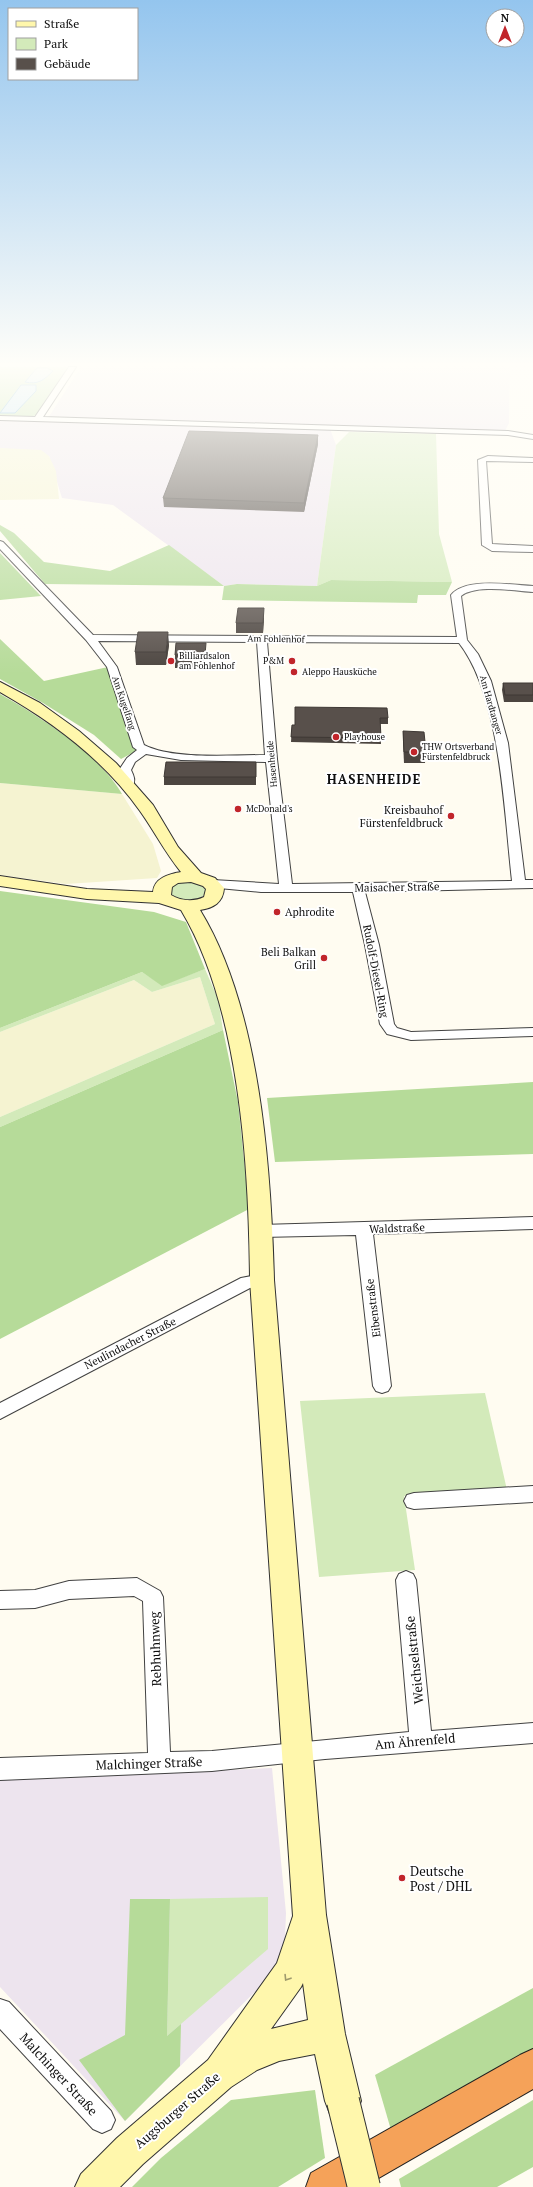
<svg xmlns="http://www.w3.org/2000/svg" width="533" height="2187" font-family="'PT Serif',serif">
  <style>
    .industrial { fill: #ede4ee }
    .farmland { fill: #f5f3d1 }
    .green { fill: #d3eaba }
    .forest { fill: #b6db99 }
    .water { fill: #b6def7; stroke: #3c93ce }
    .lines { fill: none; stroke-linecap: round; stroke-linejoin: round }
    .street-casing { stroke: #424242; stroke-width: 2 }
    .secondary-casing { stroke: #313131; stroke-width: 2 }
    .highway-casing { stroke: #202020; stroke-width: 2 }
    .street { fill: #fff; fill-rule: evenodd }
    .secondary { fill: #fff7ac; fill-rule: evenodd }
    .highway { fill: #f5a259; fill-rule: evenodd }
    .secondary-bridge-casing { stroke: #313131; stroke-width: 34; stroke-linecap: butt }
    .secondary-bridge { stroke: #fff7ac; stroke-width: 32 }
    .wall { fill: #4c4540 }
    .shaded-wall { fill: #3e3834 }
    .building { fill: #58504b; stroke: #3e3834 }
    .oneway { stroke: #9f9a6d }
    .poi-dot { fill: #c1252b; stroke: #fff; stroke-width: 1.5 }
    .labels { text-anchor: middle; stroke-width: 4; stroke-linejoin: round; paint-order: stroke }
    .far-street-label { font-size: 9px; fill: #0f0f0f; stroke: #fff }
    .far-poi-label { font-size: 9px; fill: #0f0f0f; stroke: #fff; text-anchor: start }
    .poi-label { font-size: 11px; fill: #0f0f0f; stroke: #fff; text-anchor: end }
    .street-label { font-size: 11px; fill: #0f0f0f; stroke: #fff }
    .far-district-label { font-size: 13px; font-weight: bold; letter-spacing: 1px; fill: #0f0f0f; stroke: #fff }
    .near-street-label { font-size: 13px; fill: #0f0f0f; stroke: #fff }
    .near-poi-label { font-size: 13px; fill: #0f0f0f; stroke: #fff; text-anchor: start }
  </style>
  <rect width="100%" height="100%" fill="#fffcf1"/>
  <g class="industrial">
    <path d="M81 367H510L509 423 505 431 329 426 336 445 317 586 237 584 224 586 113 505 62 498 49 456 0 448V416L48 418Z"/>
    <path d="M272 1768 286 1913 284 1963 125 2121 0 1987V1780Z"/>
  </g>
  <g class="farmland">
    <path d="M0 448 41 450 49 456 56 471 59 499 0 500Z"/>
    <path d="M0 783 122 794 153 844 161 871 157 878 66 884 0 875Z"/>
    <path d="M200 977 215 1024 0 1117V1032L134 980 152 992Z"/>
  </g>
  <g class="green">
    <path d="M349 432 436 434 439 534 452 582 331 580 317 586 336 445Z"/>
    <path d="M182 879 205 884 207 894 191 902 172 898 168 887Z"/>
    <path d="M205 969 218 999 223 1030 0 1127V1117L215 1024 200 977 152 992 134 980 0 1032V1028L142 972 162 985Z"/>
    <path d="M485 1393 507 1490 404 1496 415 1570 319 1577 300 1401Z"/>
    <path d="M268 1897V1949L167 2036 170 1899Z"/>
  </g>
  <g class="forest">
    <path d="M0 367H68L36 415 30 417 0 416Z"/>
    <path d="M0 525 14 533 44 562 110 571 169 545 224 586 237 584 317 586 331 580 452 582 446 595H418L417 603 222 600 224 586 45 584 0 531Z"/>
    <path d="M0 553 41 596 0 600Z"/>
    <path d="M0 639 44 681 108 667 138 750 121 759 94 735 43 703 0 679Z"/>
    <path d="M0 694C39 716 100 755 122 794L0 783Z"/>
    <path d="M0 891 154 912 186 922 205 969 162 986 142 972 0 1028Z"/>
    <path d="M223 1030 238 1102 249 1209 0 1339V1127Z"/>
    <path d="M533 1082V1154L275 1162 267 1098Z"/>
    <path d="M130 1899H170L167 2036 181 2024 180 2066 125 2121 79 2060 125 2035Z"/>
    <path d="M533 1988V2050L391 2130 375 2075Z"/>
    <path d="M315 2090 325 2158 278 2187H132L161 2158 231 2100Z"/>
    <path d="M533 2100V2167L497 2187H401L399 2179Z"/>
  </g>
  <g class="water">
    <path d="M37 368H47L53 371C44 380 38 385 25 382Z"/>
    <path d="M21 385H36V391L15 413H0Z"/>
  </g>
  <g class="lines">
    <g class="street-casing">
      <g id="street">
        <path d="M69 367H76L43 417 508 431 533 435V439L508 435 0 420V416L35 417Z"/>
        <path d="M488 456 533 458V462L486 461 492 544 533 546V552L492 551 482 545 478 460Z"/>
        <path d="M0 541 3 542 93 635 457 637 451 595C465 577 513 585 533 586V592C515 591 476 584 461 596L467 640 478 654 491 681 508 743 525 880H533V888L365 892 379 945 394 1024 397 1028 411 1032 533 1028V1036L411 1040 387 1034 380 1024 365 945 353 892H261L208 887 207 884 208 881 213 880 279 884 266 762 181 760 146 754 135 762 131 770C134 776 136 781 132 787H124L119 770 127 758 137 750 133 747 107 667 86 640 0 549ZM98 641 257 642 265 755C232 755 173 760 144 745L117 667ZM267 642 459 643C501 697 504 812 512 881L292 884 277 759Z"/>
        <path d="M533 1217V1229L373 1234 391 1386 388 1391 382 1393 376 1391 373 1386 356 1235 261 1237 255 1235 253 1231 255 1227 261 1225Z"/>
        <path d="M262 1274 268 1276 270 1280 268 1284 250 1288 0 1419V1403L241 1278Z"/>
        <path d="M533 1486V1502L414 1509 407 1507 404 1501 407 1495 414 1493Z"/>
        <path d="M406 1571 413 1574 416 1580 431 1731 533 1723V1743L325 1759 212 1771 0 1780V1758L148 1753 143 1601 134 1596 69 1599 35 1608 0 1609V1591L35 1590 69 1581 137 1578 160 1591 163 1597 170 1752 212 1751 409 1732 396 1580 399 1574Z"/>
        <path d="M0 1999 9 2002 111 2111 115 2120 111 2129 102 2133 93 2129 0 2029Z"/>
      </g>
    </g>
    <g class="secondary-casing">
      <path id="secondary" d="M0 682 40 703 79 731 116 763 153 805 178 847 201 873 215 878 224 888C223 903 213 908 200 910 260 1008 271 1167 274 1280L326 1915 345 2034 361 2101 356 2114 343 2119 330 2114 325 2101 315 2054 279 2061 257 2070 231 2087 143 2164 120 2187H75L81 2174 117 2138 208 2060 277 1963 293 1916 250 1280C249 1167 240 1008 181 910L159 903 87 899 0 886V876L87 889 153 892C154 878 169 874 181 872 164 851 155 832 140 811 105 761 53 722 0 692ZM191 882 203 886 206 889 204 897C194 902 181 901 171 895L172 887 178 883ZM303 1983 308 2020 271 2029 301 1987Z"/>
    </g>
    <g class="highway-casing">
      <path id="highway" d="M533 2049V2089L363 2187H306L311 2173 520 2055Z"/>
    </g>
    <use href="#street" class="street"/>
    <use href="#secondary" class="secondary"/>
    <use href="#highway" class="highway"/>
    <g class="secondary-bridge-casing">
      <path id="secondary-bridge" d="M343 2101 364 2187"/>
    </g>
    <use href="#secondary-bridge" class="secondary-bridge"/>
  </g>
  <g class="wall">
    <path d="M318 435V444L304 512 164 507 163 498Z"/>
    <path d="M264 618 263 633H236V623Z"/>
    <path d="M176 643 206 656 205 668H175V655Z"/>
    <path d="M169 645 166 665H136L135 652Z"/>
    <path d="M503 683H533V702H504L502 690Z"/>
    <path d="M295 707 388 718V724H380L381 744 291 742 292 725H295Z"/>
    <path d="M403 731 426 752 425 763H404L403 742Z"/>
    <path d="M256 762V785H164V777Z"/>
  </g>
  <g class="shaded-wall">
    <path d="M318 435V444L304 512V503Z"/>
    <path d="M264 608V618L263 633V623Z"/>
    <path d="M168 632 169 645 166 665V652Z"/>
    <path d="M206 643V656L205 668V655Z"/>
  </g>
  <g class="building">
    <path d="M189 431 318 435 304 503 163 498Z"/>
    <path d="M238 608H264L263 623H236Z"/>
    <path d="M138 632H168L166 652H135Z"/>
    <path d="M176 643H206L205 655H175Z"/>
    <path d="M503 683H533V695H505Z"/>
    <path d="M295 707 387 708 388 718H380L381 738 291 737 292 725H295Z"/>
    <path d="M403 731 424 732 426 752H404Z"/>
    <path d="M166 762H256V777H164Z"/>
  </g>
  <defs><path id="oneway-chevron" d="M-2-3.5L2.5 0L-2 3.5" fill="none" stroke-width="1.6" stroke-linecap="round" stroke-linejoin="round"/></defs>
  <use class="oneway" href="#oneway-chevron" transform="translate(287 1978) rotate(122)"/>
  <linearGradient id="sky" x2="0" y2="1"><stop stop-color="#94c5ee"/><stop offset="0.54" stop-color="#fffef9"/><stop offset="1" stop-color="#fffef9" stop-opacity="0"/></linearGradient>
  <rect width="533" height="674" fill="url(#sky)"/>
  <g class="poi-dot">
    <circle cx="171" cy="661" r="4"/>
    <circle cx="292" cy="661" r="4"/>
    <circle cx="294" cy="672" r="4"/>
    <circle cx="336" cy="737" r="4"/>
    <circle cx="414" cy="752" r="4"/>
    <circle cx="238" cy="809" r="4"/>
    <circle cx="451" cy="816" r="4"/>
    <circle cx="277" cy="912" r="4"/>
    <circle cx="324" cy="958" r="4"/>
    <circle cx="402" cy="1878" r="4"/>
  </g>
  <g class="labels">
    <g class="far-street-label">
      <text transform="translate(276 639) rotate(1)" y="3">Am Fohlenhof</text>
      <text transform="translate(124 703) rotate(71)" y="3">Am Kugelfang</text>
      <text transform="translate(491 705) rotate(74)" y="3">Am Hardtanger</text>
      <text transform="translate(272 764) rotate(-95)" y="3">Hasenheide</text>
    </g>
    <g class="far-poi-label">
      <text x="179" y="659">Billiardsalon<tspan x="179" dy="10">am Fohlenhof</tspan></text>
      <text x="284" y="664" text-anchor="end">P&amp;M</text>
      <text x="302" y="675">Aleppo Hausküche</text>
      <text x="344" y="740">Playhouse</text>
      <text x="422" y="750">THW Ortsverband<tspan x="422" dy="10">Fürstenfeldbruck</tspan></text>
      <text x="246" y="812">McDonald's</text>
    </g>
    <g class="poi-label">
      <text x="443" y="814">Kreisbauhof<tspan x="443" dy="13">Fürstenfeldbruck</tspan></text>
      <text x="285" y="916" text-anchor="start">Aphrodite</text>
      <text x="316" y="956">Beli Balkan<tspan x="316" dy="13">Grill</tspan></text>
    </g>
    <g class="street-label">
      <text transform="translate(397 887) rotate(-1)" y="4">Maisacher Straße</text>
      <text transform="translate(376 971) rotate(79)" y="4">Rudolf-Diesel-Ring</text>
      <text transform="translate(397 1228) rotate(-2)" y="4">Waldstraße</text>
      <text transform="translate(373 1308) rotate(-97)" y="4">Eibenstraße</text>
      <text transform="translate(130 1343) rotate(-27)" y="4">Neulindacher Straße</text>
    </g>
    <g class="far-district-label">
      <text x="374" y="784">HASENHEIDE</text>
    </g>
    <g class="near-street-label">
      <text transform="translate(155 1649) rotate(-92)" y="5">Rebhuhnweg</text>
      <text transform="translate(414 1660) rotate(-96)" y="5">Weichselstraße</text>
      <text transform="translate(415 1741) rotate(-5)" y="5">Am Ährenfeld</text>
      <text transform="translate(149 1763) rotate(-2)" y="5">Malchinger Straße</text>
      <text transform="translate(59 2074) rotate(47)" y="5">Malchinger Straße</text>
      <text transform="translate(177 2110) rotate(-41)" y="5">Augsburger Straße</text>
    </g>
    <g class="near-poi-label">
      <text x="410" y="1876">Deutsche<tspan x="410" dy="15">Post / DHL</tspan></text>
    </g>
  </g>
  <rect x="8" y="8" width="130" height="72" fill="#ffffff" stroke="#9f9f9f"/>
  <rect x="16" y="21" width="20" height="6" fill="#fff7ac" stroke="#9f9f9f"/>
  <text x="44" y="28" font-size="12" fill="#0f0f0f">Straße</text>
  <rect x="16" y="38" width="20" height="12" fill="#d3eaba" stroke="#9f9f9f"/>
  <text x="44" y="48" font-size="12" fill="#0f0f0f">Park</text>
  <rect x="16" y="58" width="20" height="12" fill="#58504b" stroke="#9f9f9f"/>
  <text x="44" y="68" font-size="12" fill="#0f0f0f">Gebäude</text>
  <g transform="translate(505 28)"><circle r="19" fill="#ffffff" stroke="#9f9f9f"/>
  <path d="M0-3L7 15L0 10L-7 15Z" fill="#c1252b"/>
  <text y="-6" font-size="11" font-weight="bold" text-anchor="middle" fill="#0f0f0f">N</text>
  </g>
</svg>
